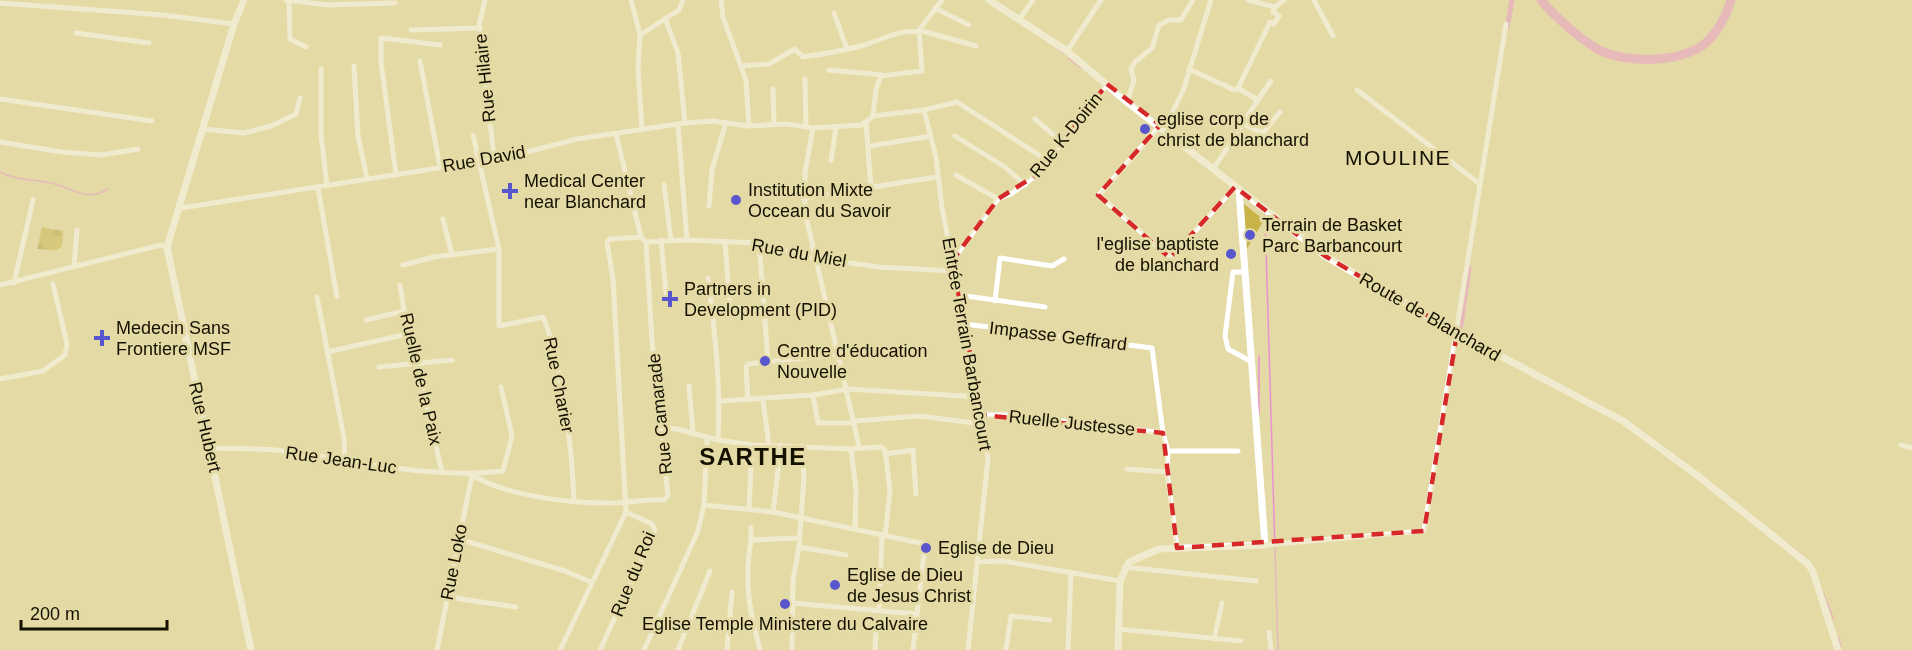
<svg xmlns="http://www.w3.org/2000/svg" width="1912" height="650" font-family="Arial,sans-serif">
  <style>
    .forest { fill: url(#forest-firs) }
    .pitch { fill: #c7b347 }
    .lines { fill: none; stroke-linecap: round; stroke-linejoin: round }
    .stream { stroke: #ea91d0; stroke-width: 1.5 }
    .canal { stroke: #ea91d0; stroke-width: 5 }
    .river { stroke: #ea91d0; stroke-width: 9 }
    .minor { stroke: #fff; stroke-width: 5 }
    .tertiary { stroke: #fff; stroke-width: 7 }
    .marked { fill: none; stroke: #d62828; stroke-width: 4.5; stroke-dasharray: 12 8; stroke-linejoin: round }
    .poi-dot { fill: #5756cd; stroke: #e4daa5; stroke-width: 2 }
    .labels { text-anchor: middle; stroke-width: 6; stroke-linejoin: round; paint-order: stroke }
    .street-label { font-size: 18px; fill: #151101; stroke: #e4daa5 }
    .poi-label { font-size: 18px; fill: #151101; stroke: #e4daa5; text-anchor: start }
    .quarter-label { font-size: 21px; letter-spacing: 1.5px; fill: #151101; stroke: #e4daa5 }
    .district-label { font-size: 24px; font-weight: bold; letter-spacing: 1.5px; fill: #151101; stroke: #e4daa5 }
  </style>
  <defs>
    <pattern id="forest-firs" width="22" height="20" patternUnits="userSpaceOnUse" patternTransform="scale(1.5)"><rect width="22" height="20" fill="#c7b347"/><path d="M5 1l3.5 6h-7zM16 11l3.5 6h-7z" fill="#aa993c"/></pattern>
  </defs>
  <rect width="100%" height="100%" fill="#e4daa5"/>
  <path class="forest" d="M42 227 63 231 62 246 57 250 37 249Z"/>
  <path class="pitch" d="M1244 204 1264 220 1247 249Z"/>
  <g class="lines">
    <g class="stream">
      <path d="M1057 48 1063 53"/>
      <path d="M1068 58 1081 68"/>
      <path d="M0 172C16 181 37 179 55 184 73 189 88 202 108 189"/>
      <path d="M1265 215 1278 650"/>
      <path d="M1259 356V414"/>
      <path d="M1788 544 1803 556"/>
      <path d="M1822 590 1834 620"/>
      <path d="M1839 637 1841 649"/>
    </g>
    <g class="canal">
      <path d="M1507 28 1512 0"/>
      <path d="M1460 332 1469 268"/>
    </g>
    <path class="river" d="M1541 0C1553 15 1588 47 1606 53 1632 62 1672 62 1697 49 1714 40 1726 17 1731 0"/>
    <g class="minor">
      <path d="M286 0 328 5 395 3"/>
      <path d="M485 0 479 25 494 157"/>
      <path d="M631 0 640 35 638 68 642 129"/>
      <path d="M721 0 723 17 746 80 749 126"/>
      <path d="M1248 0 1275 7 1284 0"/>
      <path d="M1314 0 1333 36"/>
      <path d="M289 1 290 39 306 47"/>
      <path d="M0 3 163 15 234 24"/>
      <path d="M935 8 969 25"/>
      <path d="M834 13 847 49"/>
      <path d="M665 18 678 53 685 123"/>
      <path d="M1020 18 1033 0"/>
      <path d="M411 30 480 28"/>
      <path d="M919 30 976 46"/>
      <path d="M76 33 149 43"/>
      <path d="M640 35 679 10 683 0"/>
      <path d="M1067 51 1101 0"/>
      <path d="M420 61 440 167"/>
      <path d="M354 66 358 136 367 178"/>
      <path d="M740 66 769 64 795 49 803 57C823 54 844 51 864 45 882 40 899 29 919 32"/>
      <path d="M321 69V135L327 185"/>
      <path d="M1189 69 1232 89 1239 90"/>
      <path d="M829 70 883 75"/>
      <path d="M805 79 806 127"/>
      <path d="M773 89 774 124"/>
      <path d="M1357 90 1480 184"/>
      <path d="M0 99 152 121"/>
      <path d="M1127 102 1134 81 1131 69 1135 62 1152 48 1159 25 1169 20H1181L1193 0"/>
      <path d="M1256 103 1271 81"/>
      <path d="M924 110 936 157 942 208 979 397 988 459 968 650"/>
      <path d="M873 116 924 110 957 102 1048 161"/>
      <path d="M1035 119 1063 143"/>
      <path d="M866 122 871 189"/>
      <path d="M1243 124 1263 133 1280 112"/>
      <path d="M678 125 687 240"/>
      <path d="M1160 126 1099 195 1165 253 1170 255 1176 252 1235 187"/>
      <path d="M813 128 805 172V212L859 446"/>
      <path d="M203 129 244 133 271 126 296 114 300 98"/>
      <path d="M1164 129 1183 91 1211 0"/>
      <path d="M473 135 499 249V326L543 317C550 331 552 346 556 362 567 408 572 453 574 500"/>
      <path d="M955 136 1005 167 1025 185"/>
      <path d="M0 142 62 152 101 155 138 149"/>
      <path d="M870 146 931 136"/>
      <path d="M831 161 836 127"/>
      <path d="M1214 168 1256 103V99L1238 88 1270 22 1274 24 1279 16 1273 12 1275 7"/>
      <path d="M396 175 381 62V38L440 45"/>
      <path d="M956 175 998 199"/>
      <path d="M664 185 671 240"/>
      <path d="M318 188 337 297"/>
      <path d="M803 198 937 177"/>
      <path d="M709 206 712 170 726 122"/>
      <path d="M181 208 503 158 577 139 685 123 712 121 749 126 787 124 813 128 862 125 873 116 876 89 881 76 922 71 919 30 942 0"/>
      <path d="M443 219 452 255"/>
      <path d="M661 240 666 293"/>
      <path d="M646 242 687 240 759 243 781 246 790 254 814 258 879 267 953 271"/>
      <path d="M725 243 731 317"/>
      <path d="M759 243 768 361"/>
      <path d="M952 261 998 199 1011 194 1038 174 1107 84"/>
      <path d="M403 265 434 257 499 249"/>
      <path d="M74 267 77 230"/>
      <path d="M1245 272H1233L1225 336 1228 349 1252 362"/>
      <path d="M708 278C715 333 721 385 718 440"/>
      <path d="M14 283 33 200"/>
      <path d="M0 285 161 245 167 247"/>
      <path d="M400 285 404 311 420 363 421 381 442 472"/>
      <path d="M959 295 1045 307"/>
      <path d="M317 297 344 438 345 461"/>
      <path d="M995 301 1000 258 1052 266 1064 259"/>
      <path d="M366 320 404 311"/>
      <path d="M965 324 1152 348 1163 433 1168 451 1167 472 1177 548"/>
      <path d="M327 352 412 333"/>
      <path d="M379 367 452 360"/>
      <path d="M0 379 43 371 65 355 67 344 53 284"/>
      <path d="M689 386 693 433"/>
      <path d="M813 395 818 423H855"/>
      <path d="M748 400 746 367 748 364 839 354"/>
      <path d="M763 400 769 445"/>
      <path d="M720 401 813 395 848 389 979 397"/>
      <path d="M982 415H1013L1163 433"/>
      <path d="M855 421 919 416 982 424"/>
      <path d="M662 428 677 429 718 440 752 445 851 449"/>
      <path d="M1901 445 1912 448"/>
      <path d="M210 448C231 449 253 448 275 450 350 459 427 480 503 471L512 436 501 387"/>
      <path d="M1168 451H1238"/>
      <path d="M885 454 913 450 916 494"/>
      <path d="M1127 469 1167 472"/>
      <path d="M472 475C509 497 574 504 617 503 633 502 647 499 664 500L668 496 652 340 646 242 641 237 616 134"/>
      <path d="M704 505 773 512 925 544 913 650"/>
      <path d="M749 509 752 445"/>
      <path d="M773 512 781 445"/>
      <path d="M855 528 856 490 851 449 881 447 885 450 890 490 885 537"/>
      <path d="M459 539 565 571 591 582"/>
      <path d="M751 540V527"/>
      <path d="M1265 545 1424 531 1506 24"/>
      <path d="M799 547 846 555"/>
      <path d="M978 562 1003 561 1120 581"/>
      <path d="M1124 567 1256 581"/>
      <path d="M447 597 516 607"/>
      <path d="M792 603 916 614"/>
      <path d="M879 610 882 536"/>
      <path d="M1118 629 1241 641"/>
      <path d="M1269 632 1271 650"/>
      <path d="M1214 639 1222 603"/>
      <path d="M437 650 472 475"/>
      <path d="M560 650 626 512 613 279 607 242 610 239 641 237"/>
      <path d="M600 650 655 530 652 524 626 512"/>
      <path d="M644 650 698 531 704 505 707 438"/>
      <path d="M678 650 710 571"/>
      <path d="M727 650 732 592"/>
      <path d="M760 650C749 609 744 582 751 540L798 538"/>
      <path d="M792 650 793 580 799 547 804 476 802 446"/>
      <path d="M875 650 876 630"/>
      <path d="M1006 650 1011 616 1050 620"/>
      <path d="M1068 650 1071 573"/>
    </g>
    <g class="tertiary">
      <path d="M244 0 234 24 167 247 251 650"/>
      <path d="M989 0 1067 51 1127 102 1325 256 1457 333 1623 421 1698 476 1808 564 1813 572 1838 650"/>
      <path d="M1118 650 1120 581 1129 562 1159 549 1265 545 1239 190"/>
    </g>
  </g>
  <path d="M0 0H1912V650H0ZM1107 84 1160 125 1098 195 1170 258 1235 187 1325 256 1457 333 1424 531 1177 548 1163 433 982 415 952 261 998 199 1038 174Z" fill="#e4daa5" fill-opacity=".55" fill-rule="evenodd"/>
  <path class="marked" d="M1107 84 1160 125 1098 195 1170 258 1235 187 1325 256 1457 333 1424 531 1177 548 1163 433 982 415 952 261 998 199 1038 174Z"/>
  <g class="poi-dot">
    <circle cx="1145" cy="129" r="6"/>
    <path d="M507 182h6v6h6v6h-6v6h-6v-6h-6v-6h6z"/>
    <circle cx="736" cy="200" r="6"/>
    <circle cx="1250" cy="235" r="6"/>
    <circle cx="1231" cy="254" r="6"/>
    <path d="M667 290h6v6h6v6h-6v6h-6v-6h-6v-6h6z"/>
    <path d="M99 329h6v6h6v6h-6v6h-6v-6h-6v-6h6z"/>
    <circle cx="765" cy="361" r="6"/>
    <circle cx="926" cy="548" r="6"/>
    <circle cx="835" cy="585" r="6"/>
    <circle cx="785" cy="604" r="6"/>
  </g>
  <g class="labels">
    <g class="street-label">
      <text transform="translate(485 78) rotate(-96)" y="6">Rue Hilaire</text>
      <text transform="translate(1066 135) rotate(-51)" y="6">Rue K-Doirin</text>
      <text transform="translate(484 159) rotate(-10)" y="6">Rue David</text>
      <text transform="translate(799 253) rotate(10)" y="6">Rue du Miel</text>
      <text transform="translate(1430 317) rotate(30)" y="6">Route de Blanchard</text>
      <text transform="translate(1058 336) rotate(7)" y="6">Impasse Geffrard</text>
      <text transform="translate(967 344) rotate(80)" y="6">Entrée Terrain Barbancourt</text>
      <text transform="translate(421 379) rotate(77)" y="6">Ruelle de la Paix</text>
      <text transform="translate(559 385) rotate(79)" y="6">Rue Charier</text>
      <text transform="translate(660 414) rotate(-96)" y="6">Rue Camarade</text>
      <text transform="translate(1072 423) rotate(6)" y="6">Ruelle Justesse</text>
      <text transform="translate(205 427) rotate(77)" y="6">Rue Hubert</text>
      <text transform="translate(341 460) rotate(8)" y="6">Rue Jean-Luc</text>
      <text transform="translate(454 562) rotate(-79)" y="6">Rue Loko</text>
      <text transform="translate(633 574) rotate(-68)" y="6">Rue du Roi</text>
    </g>
    <g class="poi-label">
      <text x="1157" y="125">eglise corp de<tspan x="1157" dy="21">christ de blanchard</tspan></text>
      <text x="524" y="187">Medical Center<tspan x="524" dy="21">near Blanchard</tspan></text>
      <text x="748" y="196">Institution Mixte<tspan x="748" dy="21">Occean du Savoir</tspan></text>
      <text x="1262" y="231">Terrain de Basket<tspan x="1262" dy="21">Parc Barbancourt</tspan></text>
      <text x="1219" y="250" text-anchor="end">l'eglise baptiste<tspan x="1219" dy="21">de blanchard</tspan></text>
      <text x="684" y="295">Partners in<tspan x="684" dy="21">Development (PID)</tspan></text>
      <text x="116" y="334">Medecin Sans<tspan x="116" dy="21">Frontiere MSF</tspan></text>
      <text x="777" y="357">Centre d'éducation<tspan x="777" dy="21">Nouvelle</tspan></text>
      <text x="938" y="554">Eglise de Dieu</text>
      <text x="847" y="581">Eglise de Dieu<tspan x="847" dy="21">de Jesus Christ</tspan></text>
      <text x="785" y="630" text-anchor="middle">Eglise Temple Ministere du Calvaire</text>
    </g>
    <g class="quarter-label">
      <text x="1398" y="165">MOULINE</text>
    </g>
    <g class="district-label">
      <text x="753" y="465">SARTHE</text>
    </g>
  </g>
  <path d="M21 620v9h146v-9" fill="none" stroke="#151101" stroke-width="3"/>
  <text x="30" y="620" font-size="18" fill="#151101" stroke="#e4daa5" stroke-width="4.5" paint-order="stroke">200 m</text>
</svg>
